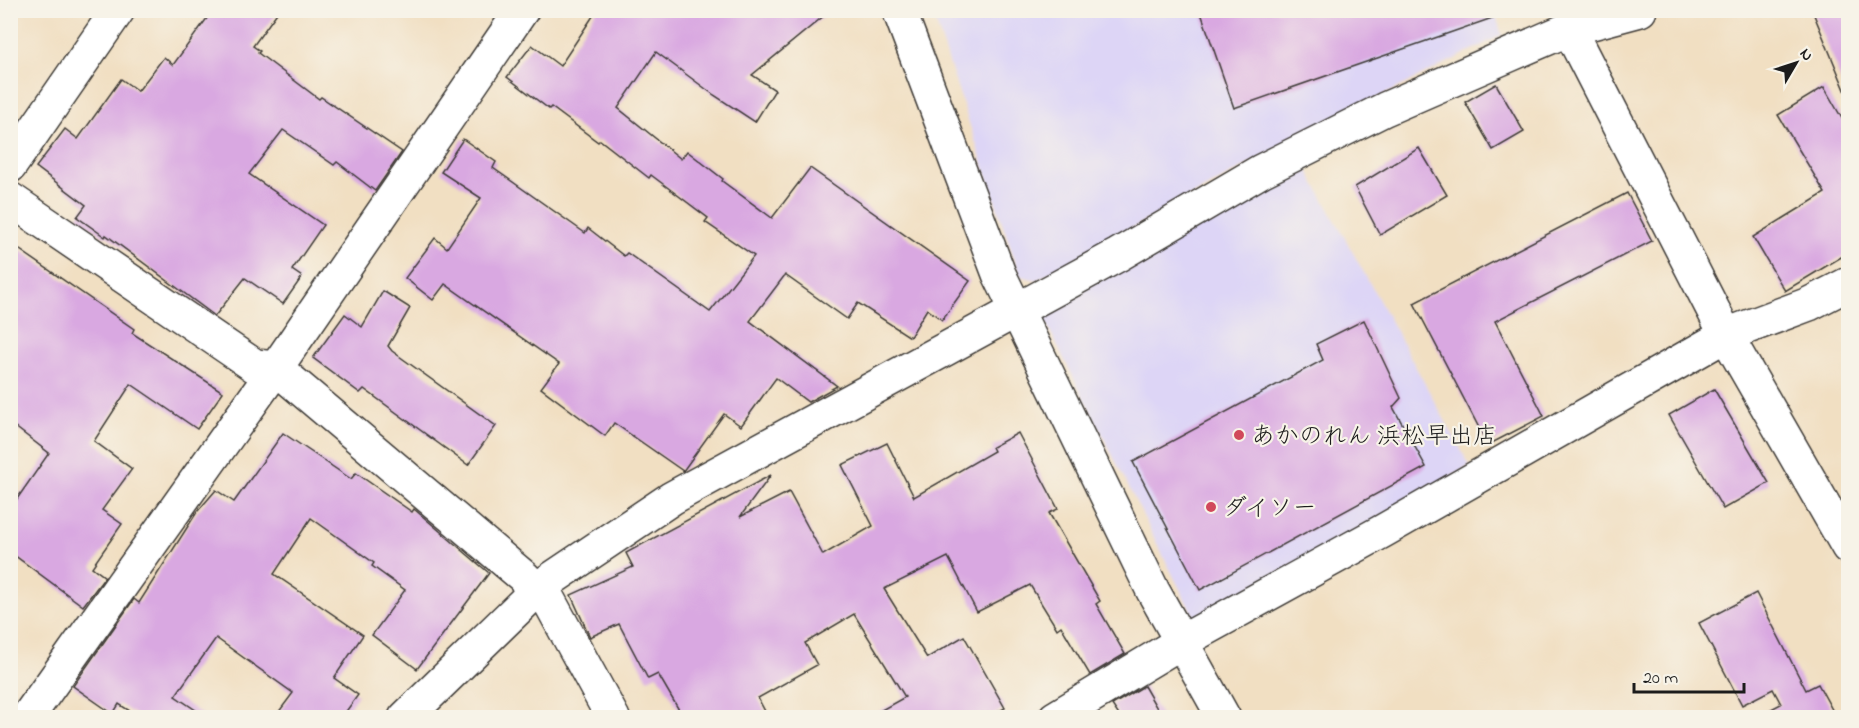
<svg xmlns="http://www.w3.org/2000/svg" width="1859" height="728" font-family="'Indie Flower','Klee One',sans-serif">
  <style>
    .built { fill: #ddd5f6 }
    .building { fill: #d9a8e1 }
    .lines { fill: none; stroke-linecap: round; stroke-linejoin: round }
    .minor-casing { stroke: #3c3935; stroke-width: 36 }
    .minor { stroke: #fff; stroke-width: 33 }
    .poi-dot { fill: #d1495b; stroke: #f7f3e8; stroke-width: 2 }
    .labels { text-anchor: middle; stroke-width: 4.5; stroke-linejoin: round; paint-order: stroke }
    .poi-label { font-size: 24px; fill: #1c1c1c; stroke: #f7f3e8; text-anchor: start }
  </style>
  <rect width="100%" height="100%" fill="#f7f3e8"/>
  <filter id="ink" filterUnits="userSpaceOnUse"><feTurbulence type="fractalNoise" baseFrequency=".0167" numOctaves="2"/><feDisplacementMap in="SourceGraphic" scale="12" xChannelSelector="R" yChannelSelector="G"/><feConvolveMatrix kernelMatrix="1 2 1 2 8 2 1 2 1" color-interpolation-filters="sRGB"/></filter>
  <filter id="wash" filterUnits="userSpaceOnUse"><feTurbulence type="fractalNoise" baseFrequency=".008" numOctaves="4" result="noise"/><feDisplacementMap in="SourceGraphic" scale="24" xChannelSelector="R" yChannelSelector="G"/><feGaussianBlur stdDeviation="1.35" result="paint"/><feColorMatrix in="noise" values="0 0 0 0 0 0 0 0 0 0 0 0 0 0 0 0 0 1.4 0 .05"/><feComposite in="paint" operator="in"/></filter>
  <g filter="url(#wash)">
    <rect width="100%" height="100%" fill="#f1dfc2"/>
    <g class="built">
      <path d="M1494 10 1502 35 1279 148 1037 280 1020 276 932 11Z"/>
      <path d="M1307 169 1470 466 1196 621 1040 311Z"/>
    </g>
    <g id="blocks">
      <g class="building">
        <path d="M213 10H279L253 46 260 51 258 53 319 99 321 97 402 152 375 191 337 162 334 165 283 130 249 174 323 225 292 270 302 277 283 304 245 278 215 316 106 235 105 237 77 217 86 205 36 167 65 129 78 139 121 79 138 91 164 57 173 65Z"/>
        <path d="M597 10H831L752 75 775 90 755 122 714 95 656 52 618 108 681 159 687 151 723 179 722 181 772 218 810 168 970 281 942 320 927 309 910 337 858 303 847 319 785 275 750 321 837 386 808 402 776 378 741 426 724 414 683 471 614 423 605 436 541 388 559 364 445 284 433 300 405 278 435 238 447 248 481 198 441 172 463 139 496 162 493 168 585 233 588 228 624 256 627 253 710 312 754 256 705 222 708 218 651 175 649 178 600 140 598 142 551 107 549 109 507 77 532 45 560 66Z"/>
        <path d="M1200 10H1501V15L1234 108Z"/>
        <path d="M1812 10H1848V97Z"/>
        <path d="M1496 84 1524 132 1493 150 1465 102Z"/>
        <path d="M1824 87 1848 129V253L1785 291 1753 237 1825 193 1778 115Z"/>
        <path d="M1419 148 1447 195 1380 235 1355 187Z"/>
        <path d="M1627 193 1652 241 1495 321 1544 416 1488 445 1414 303Z"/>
        <path d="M10 243 134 329 132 333 223 392 197 429 131 384 94 441 132 469 102 510 122 524 92 567 105 577 83 606 10 552V509L49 453 10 423Z"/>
        <path d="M383 291 410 308 388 346 392 351 496 426 468 465 364 389 360 393 313 358 345 314 362 327Z"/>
        <path d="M1364 320 1401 398 1393 407 1426 467 1200 590 1133 462 1323 360 1316 344Z"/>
        <path d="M1714 389 1769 483 1723 509 1669 415Z"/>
        <path d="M283 433 351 479 356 473 412 512 414 509 489 573 417 669 372 635 405 590 372 566 374 563 311 518 274 574 363 635 334 678 358 695 342 717H275L293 693 216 638 175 696 206 717H139L119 704 113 714 73 686 134 599 139 603 197 512 216 490 234 502Z"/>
        <path d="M1018 433 1058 509 1049 513 1100 601 1096 604 1125 654 1090 675 1061 626 1057 629 1030 585 977 612 948 557 884 589 927 658 964 636 1005 708 989 717H869L905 697 854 614 805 643 817 665 758 698 768 717H683L658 674 648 679 619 624 590 637 571 595 633 567 626 553 771 475 740 517 789 492 823 555 873 526 842 465 887 443 914 497 994 451 992 447Z"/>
        <path d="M1756 593 1806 690 1818 684 1836 717H1756L1781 704 1773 689 1742 705 1699 623Z"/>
        <path d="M1144 686 1162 717H1120L1112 705Z"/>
      </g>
    </g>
  </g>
  <g filter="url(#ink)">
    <use href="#blocks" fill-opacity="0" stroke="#3c3935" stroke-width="1.5"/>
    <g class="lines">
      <g class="minor-casing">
        <g id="minor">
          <path d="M899 10 999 274 1153 591 1224 718"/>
          <path d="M1569 29 1726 335 1848 547"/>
          <path d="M10 166 118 10"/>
          <path d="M10 199 255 366 276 368 525 578 533 595"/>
          <path d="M541 586 613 718"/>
          <path d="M27 718 276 368 522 10"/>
          <path d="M405 718 541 586 672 498 1118 255 1261 171 1385 109 1569 29 1640 10"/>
          <path d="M1055 718 1181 642 1383 531 1726 335 1809 304 1848 284"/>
        </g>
      </g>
      <use href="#minor" class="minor"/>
    </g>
  </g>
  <g class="poi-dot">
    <circle cx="1239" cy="435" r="6"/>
    <circle cx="1211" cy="507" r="6"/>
  </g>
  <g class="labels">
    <g class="poi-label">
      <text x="1251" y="443">あかのれん 浜松早出店</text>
      <text x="1223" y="515">ダイソー</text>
    </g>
  </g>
  <rect width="1859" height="728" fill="none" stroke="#f7f3e8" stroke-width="36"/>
  <g transform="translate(1796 63) rotate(51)" stroke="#f7f3e8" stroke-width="4.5" paint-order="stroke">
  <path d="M0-4.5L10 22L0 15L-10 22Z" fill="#1c1c1c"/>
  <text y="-9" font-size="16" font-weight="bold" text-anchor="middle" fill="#1c1c1c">N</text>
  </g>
  <path d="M1634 683v9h110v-9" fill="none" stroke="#1c1c1c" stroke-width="3"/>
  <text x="1643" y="683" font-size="18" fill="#1c1c1c" stroke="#f7f3e8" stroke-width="4.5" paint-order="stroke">20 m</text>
</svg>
